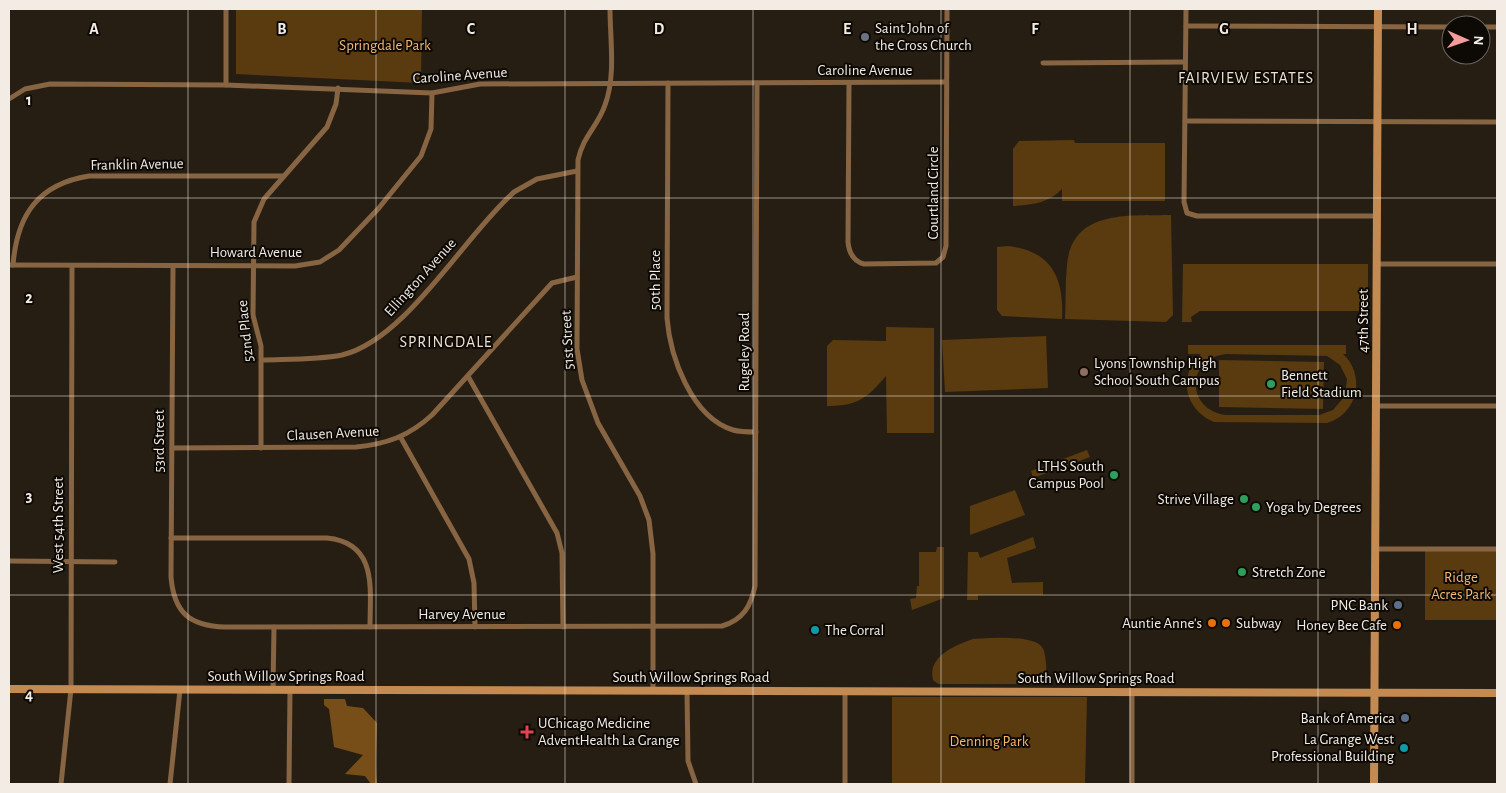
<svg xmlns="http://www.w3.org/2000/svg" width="1506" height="793" font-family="'Alegreya Sans',sans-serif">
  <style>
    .green { fill: #5a3a0f; fill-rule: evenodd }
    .forest { fill: #774e18 }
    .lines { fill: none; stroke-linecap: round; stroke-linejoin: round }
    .street { stroke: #876442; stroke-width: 5 }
    .secondary { stroke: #c38b52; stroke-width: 8 }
    .grid { fill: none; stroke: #f3ece5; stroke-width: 1; stroke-opacity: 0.55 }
    .worship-dot { fill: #6b7280; stroke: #0d0905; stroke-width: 2 }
    .education-dot { fill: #8d6e63; stroke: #0d0905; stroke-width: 2 }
    .leisure-dot { fill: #2e9e5b; stroke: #0d0905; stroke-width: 2 }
    .service-dot { fill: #5c6f8a; stroke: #0d0905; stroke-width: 2 }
    .food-dot { fill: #e8710a; stroke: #0d0905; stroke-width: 2 }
    .culture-dot { fill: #0f9aa8; stroke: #0d0905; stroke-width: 2 }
    .health-dot { fill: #e0444e; stroke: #0d0905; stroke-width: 2 }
    .labels { text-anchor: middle; stroke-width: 4; stroke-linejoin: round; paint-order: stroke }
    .poi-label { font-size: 15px; fill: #f3ece5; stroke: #0d0905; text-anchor: start }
    .park-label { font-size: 15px; fill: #f7b76d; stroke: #0d0905 }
    .street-label { font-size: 15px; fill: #f3ece5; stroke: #0d0905 }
    .neighbourhood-label { font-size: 16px; letter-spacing: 1px; fill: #ede0d2; stroke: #0d0905 }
    .grid-label { font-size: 16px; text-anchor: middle; font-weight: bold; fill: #f3ece5; stroke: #0d0905; stroke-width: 4; stroke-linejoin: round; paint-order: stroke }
  </style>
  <rect width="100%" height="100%" fill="#271e13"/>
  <g class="green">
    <path d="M236 9H422L421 83 236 74Z"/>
    <path d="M1074 140 1075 143H1165V201H1062V189C1049 203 1032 205 1013 206V149L1019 141Z"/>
    <path d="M1171 215 1173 315 1166 322 1065 319C1066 301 1065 283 1067 265 1072 209 1129 216 1171 215Z"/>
    <path d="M1008 246C1052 251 1064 278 1062 319L1002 316 997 310V247Z"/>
    <path d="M1183 264H1368V311H1200L1191 317 1192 322H1182Z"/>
    <path d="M886 327 934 328V433H887L886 376C867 398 858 406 827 406V346L833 340 886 341Z"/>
    <path d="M1046 336 1048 388 945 392 942 340Z"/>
    <path d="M1188 345H1346V354H1343C1366 375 1358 414 1327 423L1214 422C1185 410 1177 376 1201 354H1188ZM1227 354 1327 356 1340 365 1347 379 1345 396 1333 410 1319 415H1226C1185 410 1186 357 1227 354Z"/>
    <path d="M1219 360 1324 362 1323 409 1219 407Z"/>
    <path d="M1087 450 1090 457 1033 478 1031 471Z"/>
    <path d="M1015 490 1025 515 970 535V506Z"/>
    <path d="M1033 537 1036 548 1007 558 1012 583 1043 582V595H978V600H967L968 552H978L980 558Z"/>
    <path d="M937 547H944V598L912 610 910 599 916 598 917 586H919V552H936Z"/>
    <rect x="1425" y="551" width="72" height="69"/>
    <path d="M973 639C988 638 1028 635 1040 645 1045 649 1045 656 1046 663 1047 672 1046 679 1039 684H938L933 680C927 656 956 645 973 639Z"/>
    <path d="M892 697H1087L1085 784H892Z"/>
  </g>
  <path class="forest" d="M324 699H345L347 706 363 708 377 723C377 744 375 765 377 784H371L365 776 345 774 363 755 334 747 329 709 324 705Z"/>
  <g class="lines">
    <g class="street">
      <path d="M226 9V85"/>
      <path d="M610 9C610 39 616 76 605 105 598 126 583 136 578 160L577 349 582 380 598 423 640 496 649 520 653 554V691"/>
      <path d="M1186 9 1184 202 1187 213 1197 216H1377"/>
      <path d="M1186 26 1451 27"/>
      <path d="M1481 27H1497"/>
      <path d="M1043 63 1185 62"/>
      <path d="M668 83 667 318C670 356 691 417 733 430 740 432 748 432 756 432"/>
      <path d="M849 83 848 242C849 253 853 261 864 264L936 263 943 257 946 246 947 9"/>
      <path d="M9 99 25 89 50 84 226 85 432 93 480 84 946 82"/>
      <path d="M1185 121 1497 122"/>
      <path d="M1377 264H1497"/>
      <path d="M9 265 295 266 320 262 339 250 378 209 421 156 431 129 432 93"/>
      <path d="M13 265C17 215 38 184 89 176H284"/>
      <path d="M173 266 171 577C174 613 190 626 225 627L722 626C743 620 751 606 755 586L757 83"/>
      <path d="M262 360C288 359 316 360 342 355 406 340 464 236 514 192L537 179 577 171"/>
      <path d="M469 378 557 533 562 553 563 627"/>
      <path d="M1376 406H1497"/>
      <path d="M401 438 469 559 474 583 475 627"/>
      <path d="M172 448 356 447C387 444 409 436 432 415L552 283 577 277"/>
      <path d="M261 448V346L253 315 254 222 264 199 327 127 336 104 338 88"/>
      <path d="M171 538H327C378 543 370 589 370 627"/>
      <path d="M1375 549H1497"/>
      <path d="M9 561 115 562"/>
      <path d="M273 690 274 627"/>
      <path d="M687 691 688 761 696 784"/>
      <path d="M61 784 71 689 72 266"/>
      <path d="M170 784 180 690"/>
      <path d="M289 784 290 690"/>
      <path d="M845 784V692"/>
      <path d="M1132 784V692"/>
    </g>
    <g class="secondary">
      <path d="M9 689 1497 693"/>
      <path d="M1374 784 1378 9"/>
    </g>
  </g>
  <path class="grid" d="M188 9V784M376 9V784M565 9V784M753 9V784M941 9V784M1130 9V784M1318 9V784M9 198H1497M9 396H1497M9 595H1497"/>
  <circle class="worship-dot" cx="865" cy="37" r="5"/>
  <circle class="education-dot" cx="1084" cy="372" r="5"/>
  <g class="leisure-dot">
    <circle cx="1271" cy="384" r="5"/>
    <circle cx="1114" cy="475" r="5"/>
    <circle cx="1244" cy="499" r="5"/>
    <circle cx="1256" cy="507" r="5"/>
    <circle cx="1242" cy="572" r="5"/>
  </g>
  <g class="service-dot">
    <circle cx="1398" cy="605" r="5"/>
    <circle cx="1405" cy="718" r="5"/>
  </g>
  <g class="food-dot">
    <circle cx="1212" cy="623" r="5"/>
    <circle cx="1226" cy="623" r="5"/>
    <circle cx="1397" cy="625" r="5"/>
  </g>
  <g class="culture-dot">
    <circle cx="815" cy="630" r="5"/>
    <circle cx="1404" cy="748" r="5"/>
  </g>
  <path class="health-dot" d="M524.5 724.5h5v5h5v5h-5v5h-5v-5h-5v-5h5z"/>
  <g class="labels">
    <g class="poi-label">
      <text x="875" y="33">Saint John of<tspan x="875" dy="17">the Cross Church</tspan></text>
      <text x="1094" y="368">Lyons Township High<tspan x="1094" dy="17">School South Campus</tspan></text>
      <text x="1281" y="380">Bennett<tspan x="1281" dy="17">Field Stadium</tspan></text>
      <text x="1104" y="471" text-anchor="end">LTHS South<tspan x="1104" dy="17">Campus Pool</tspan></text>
      <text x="1234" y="504" text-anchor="end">Strive Village</text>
      <text x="1266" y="512">Yoga by Degrees</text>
      <text x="1252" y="577">Stretch Zone</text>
      <text x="1388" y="610" text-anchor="end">PNC Bank</text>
      <text x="1202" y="628" text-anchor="end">Auntie Anne's</text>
      <text x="1236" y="628">Subway</text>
      <text x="1387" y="630" text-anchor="end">Honey Bee Cafe</text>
      <text x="825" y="635">The Corral</text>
      <text x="1395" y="723" text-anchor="end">Bank of America</text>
      <text x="538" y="728">UChicago Medicine<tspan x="538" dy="17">AdventHealth La Grange</tspan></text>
      <text x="1394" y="744" text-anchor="end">La Grange West<tspan x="1394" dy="17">Professional Building</tspan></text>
    </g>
    <g class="park-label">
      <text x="385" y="50">Springdale Park</text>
      <text x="1461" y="582">Ridge<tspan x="1461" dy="17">Acres Park</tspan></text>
      <text x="989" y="746">Denning Park</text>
    </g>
    <g class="street-label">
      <text x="865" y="75">Caroline Avenue</text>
      <text transform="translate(460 75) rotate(-4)" y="5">Caroline Avenue</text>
      <text transform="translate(137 164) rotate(-1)" y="5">Franklin Avenue</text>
      <text transform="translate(933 193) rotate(-90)" y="5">Courtland Circle</text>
      <text x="256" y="257">Howard Avenue</text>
      <text transform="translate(420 277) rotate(-48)" y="5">Ellington Avenue</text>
      <text transform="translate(655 280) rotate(-90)" y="5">50th Place</text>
      <text transform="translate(1363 321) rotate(-90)" y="5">47th Street</text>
      <text transform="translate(245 331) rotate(-96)" y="5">52nd Place</text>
      <text transform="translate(567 340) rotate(-93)" y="5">51st Street</text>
      <text transform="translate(744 352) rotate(-90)" y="5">Rugeley Road</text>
      <text transform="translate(333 433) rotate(-3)" y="5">Clausen Avenue</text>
      <text transform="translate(159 441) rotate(-90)" y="5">53rd Street</text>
      <text transform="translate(58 525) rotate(-90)" y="5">West 54th Street</text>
      <text x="462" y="619">Harvey Avenue</text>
      <text x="286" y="681">South Willow Springs Road</text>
      <text x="691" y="682">South Willow Springs Road</text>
      <text x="1096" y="683">South Willow Springs Road</text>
    </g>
    <g class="neighbourhood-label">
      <text x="1246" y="83">FAIRVIEW ESTATES</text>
      <text x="446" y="347">SPRINGDALE</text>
    </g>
  </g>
  <g class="grid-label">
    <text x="94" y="34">A</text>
    <text x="282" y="34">B</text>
    <text x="471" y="34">C</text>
    <text x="659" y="34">D</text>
    <text x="847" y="34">E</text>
    <text x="1035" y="34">F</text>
    <text x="1224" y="34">G</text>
    <text x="1412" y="34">H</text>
    <text x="29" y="105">1</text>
    <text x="29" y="303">2</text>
    <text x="29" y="501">3</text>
    <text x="29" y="700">4</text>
  </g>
  <rect width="1506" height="793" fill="none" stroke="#f3ece5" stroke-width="20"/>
  <g transform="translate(1466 40) rotate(92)"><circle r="24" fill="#0d0905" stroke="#69645f"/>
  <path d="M0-4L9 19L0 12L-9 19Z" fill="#f59b9c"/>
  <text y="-8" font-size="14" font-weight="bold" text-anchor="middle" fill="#f3ece5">N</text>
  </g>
</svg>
